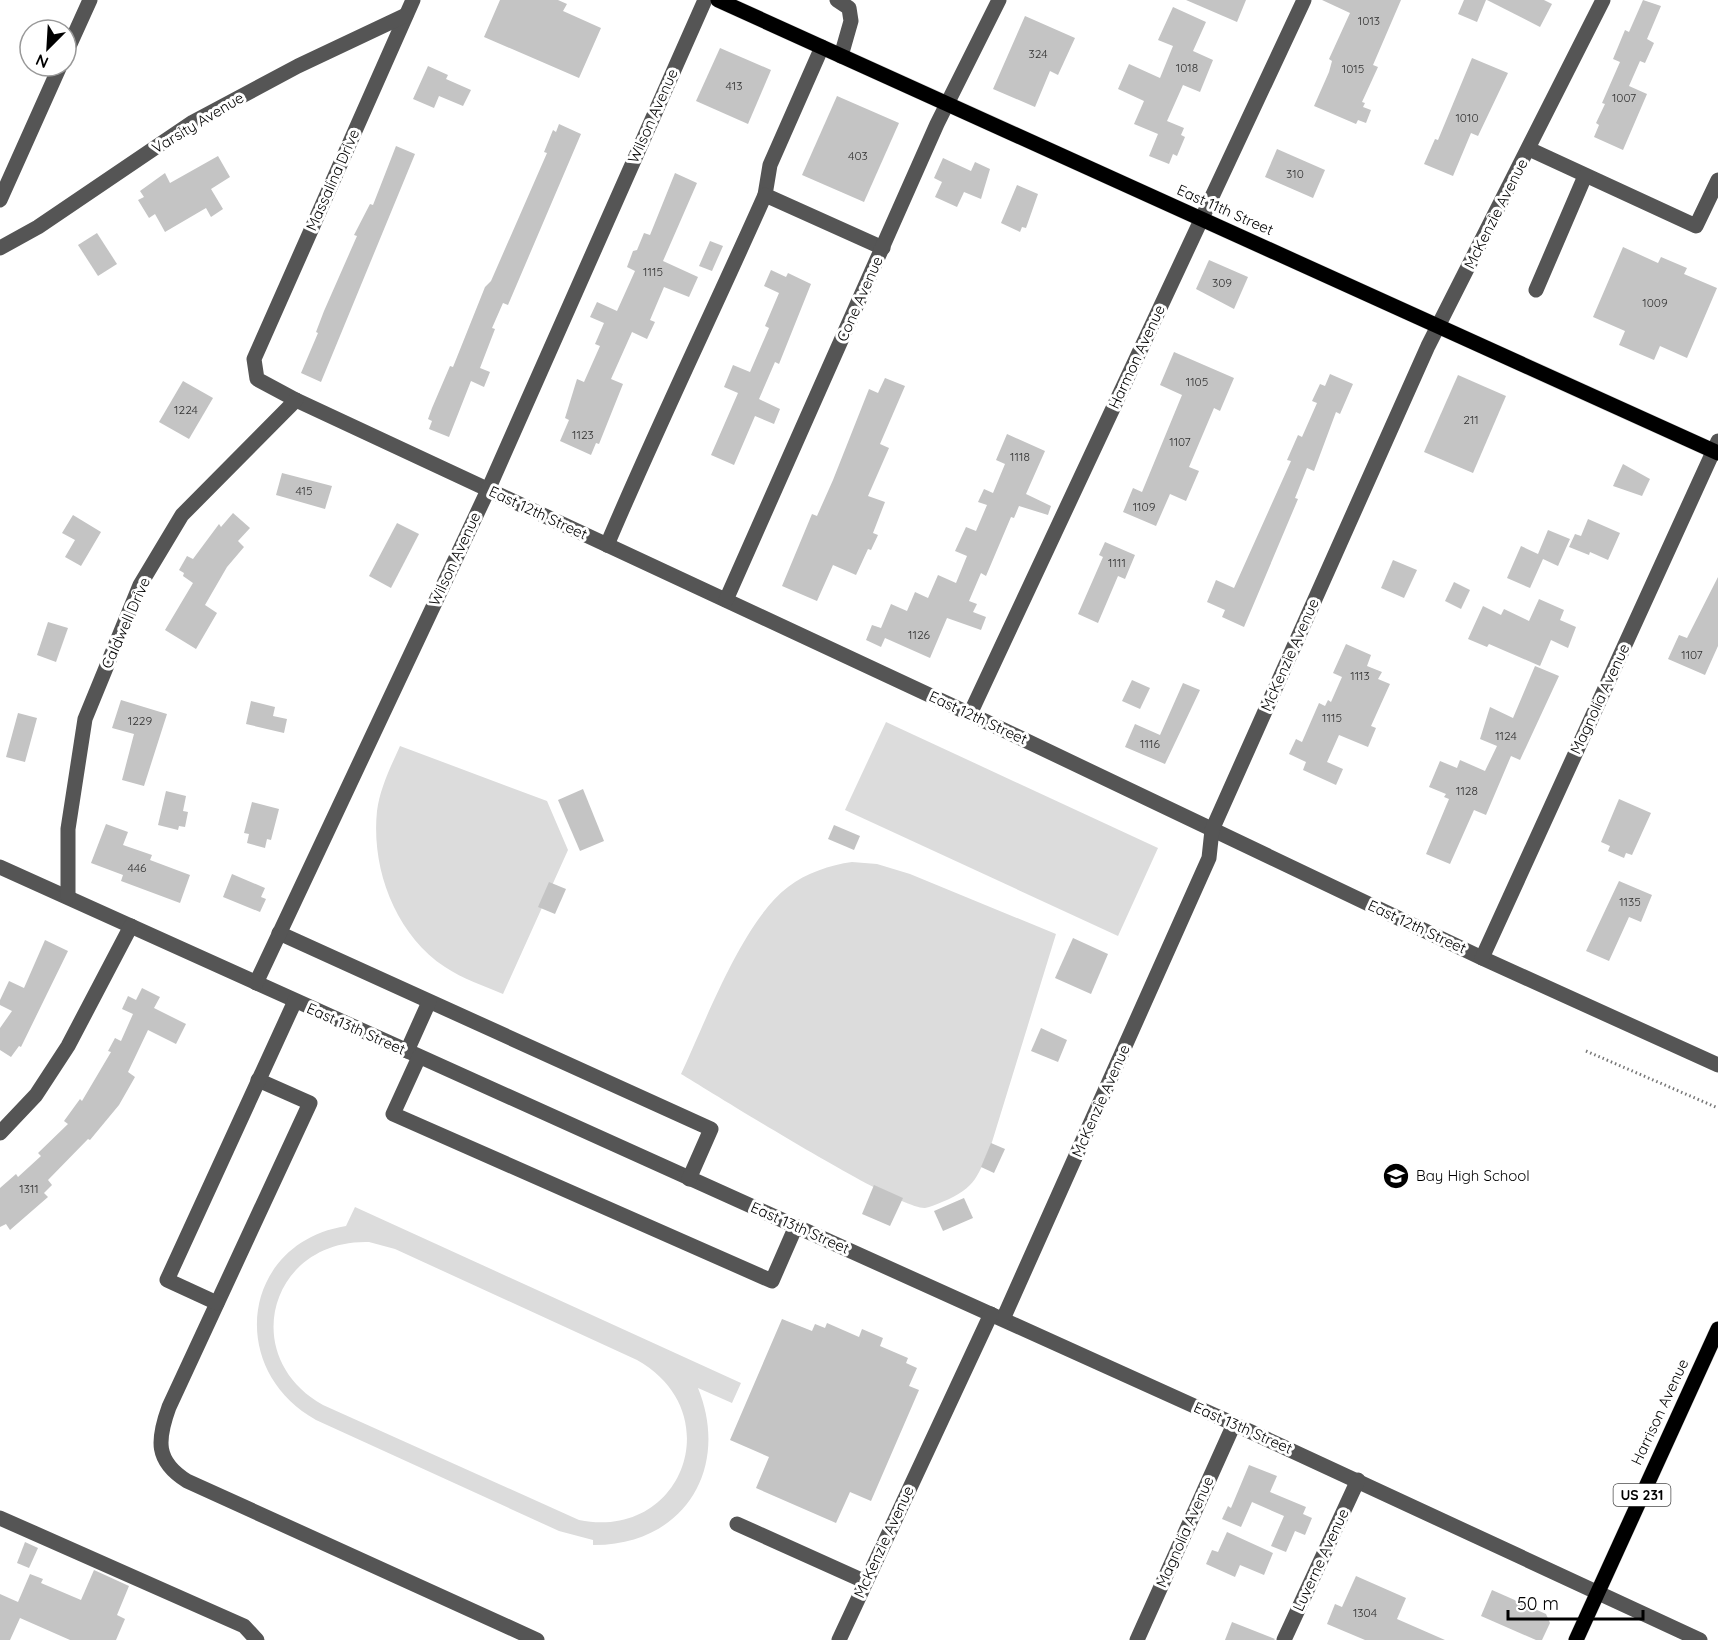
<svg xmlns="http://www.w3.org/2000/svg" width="1718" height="1640" font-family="Quicksand,sans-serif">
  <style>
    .green { fill: #dcdcdc; fill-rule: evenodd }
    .building { fill: #c4c4c4 }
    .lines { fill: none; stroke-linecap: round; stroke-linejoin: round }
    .major-casing { stroke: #dbdbdb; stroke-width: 16 }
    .path { stroke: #777; stroke-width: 3; stroke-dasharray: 1.5 3; stroke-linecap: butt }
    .minor { stroke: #555; stroke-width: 15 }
    .major { stroke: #000; stroke-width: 15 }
    .labels { text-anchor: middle; stroke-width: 6; stroke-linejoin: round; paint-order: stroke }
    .number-label { font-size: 12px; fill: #313131 }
    .shield { fill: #fff; stroke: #4c4c4c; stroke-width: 1.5 }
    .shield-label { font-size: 14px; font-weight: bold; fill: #000 }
    .street-label { font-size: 15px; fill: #000; stroke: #fff }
    .poi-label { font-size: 15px; fill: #000; stroke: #fff; text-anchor: start }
  </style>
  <rect width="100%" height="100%" fill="#fff"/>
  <g class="green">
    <path d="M886 722 1158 848 1118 936 845 810Z"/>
    <path d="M400 746 547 801 568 850 503 994C484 986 463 979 445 967 395 934 371 868 377 811 380 788 391 766 400 746Z"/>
    <path d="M852 862 877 864 910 874 1056 934 992 1142C978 1175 977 1188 942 1202 937 1204 930 1207 925 1208 899 1210 716 1095 681 1074 706 1021 742 922 788 887 806 873 830 865 852 862Z"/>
    <path d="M355 1207 741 1383 732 1403 698 1388C731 1469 683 1546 593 1545V1540L559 1531 316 1420C226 1370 241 1243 346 1226ZM369 1242 395 1249 637 1360C730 1412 683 1541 579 1520L323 1405C237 1357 270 1239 369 1242Z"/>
  </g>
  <g class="building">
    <path d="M500 0H558L567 4 563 11 601 28 579 78 484 37Z"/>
    <path d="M1186 0H1246L1237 22Z"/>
    <path d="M1322 0H1401L1373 65 1378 67 1362 102 1365 103 1363 107 1371 110 1366 123 1358 120 1356 124 1314 106 1329 72 1332 61 1329 59 1350 13Z"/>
    <path d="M1464 0H1486L1477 22 1458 14Z"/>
    <path d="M1487 0H1544L1552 4 1540 27Z"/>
    <path d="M1643 0 1661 6 1647 39 1654 43 1645 63 1640 61 1629 86 1647 94 1623 150 1594 137 1599 125 1596 123 1605 104 1602 103 1620 62 1613 59 1625 30 1629 32Z"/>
    <path d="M1173 7 1206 22 1193 51 1213 60 1200 92 1183 85 1167 121 1184 128 1181 135 1185 137 1177 156 1173 154 1169 164 1149 156 1158 134 1134 124 1144 101 1118 89 1129 64 1160 78 1173 46 1158 40Z"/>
    <path d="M1025 16 1075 38 1058 75 1050 71 1035 107 993 89Z"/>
    <path d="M720 48 771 70 748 124 696 101Z"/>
    <path d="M1472 58 1508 73 1478 136 1471 133 1453 176 1424 164 1435 139 1438 140Z"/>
    <path d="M428 66 448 75 446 79 471 90 463 106 439 96 434 108 413 99Z"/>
    <path d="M837 96 899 123 864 202 802 175Z"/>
    <path d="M559 124 581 134 508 305 503 303 492 328 495 329 480 368 490 372 484 387 471 381 449 437 429 429 432 421 428 419 432 408 450 366 453 367 485 287 491 281 547 153 544 152 553 130 556 132Z"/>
    <path d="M396 146 415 154 321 382 301 373 318 333 316 332 324 311 357 236 354 235 370 204 373 205Z"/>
    <path d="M1277 149 1325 170 1313 198 1265 177Z"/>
    <path d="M218 156 230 177 211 189 223 209 211 217 206 208 165 232 155 214 149 218 138 200 144 197 140 191 165 173 170 183Z"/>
    <path d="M943 158 971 171 975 162 990 169 981 199 964 192 957 207 935 197 942 182 934 178Z"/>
    <path d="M675 173 697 183 663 261 698 277 689 297 664 287 650 320 655 322 647 339 632 332 611 379 623 384 599 444 596 443 591 455 560 441 569 420 565 418 577 379 584 382 600 346 595 344 604 323 590 317 597 302 617 311 635 271 627 267 633 251 637 250 644 233 650 235Z"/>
    <path d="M1017 185 1038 194 1026 228 1022 227 1020 232 1001 223Z"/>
    <path d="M97 233 117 264 98 276 78 245Z"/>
    <path d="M710 241 723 246 712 271 699 266Z"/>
    <path d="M1623 247 1658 263 1661 257 1687 268 1684 274 1717 288 1687 358 1660 346 1654 360 1619 345 1625 331 1593 317Z"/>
    <path d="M1209 260 1248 277 1234 309 1196 289Z"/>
    <path d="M771 270 786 277 788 273 811 284 779 364 775 362 759 399 780 409 774 424 755 416 734 465 711 455 738 393 724 387 733 365 750 372 769 328 765 326 779 293 764 286Z"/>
    <path d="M1174 352 1234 378 1220 411 1214 408 1189 467 1199 471 1186 501 1170 494 1156 526 1123 512 1133 488 1142 492 1182 395 1160 385Z"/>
    <path d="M1330 374 1353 384 1340 414 1336 412 1314 471 1307 468 1295 498 1298 499 1244 627 1222 617 1225 610 1207 602 1216 580 1234 588 1291 461 1287 460 1298 435 1302 437 1317 403 1312 401 1320 384 1325 386Z"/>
    <path d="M1458 375 1506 396 1473 473 1424 452Z"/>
    <path d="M885 378 905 386 880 444 889 448 868 496 885 502 873 533 878 535 871 550 868 549 856 575 833 565 817 601 782 586 812 514 817 516 833 480 869 389 878 393Z"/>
    <path d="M183 381 213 398 189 439 159 422Z"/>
    <path d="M1007 434 1045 451 1026 494 1051 506 1048 515 1019 506 1014 518 1011 517 986 576 981 573 969 601 977 604 973 612 986 617 981 630 947 618 930 658 885 638 881 647 866 640 872 625 881 628 891 604 907 611 915 592 928 598 938 575 956 583 967 556 955 551 966 527 976 531 987 505 978 502 984 489 993 493 1005 464 996 460Z"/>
    <path d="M1623 464 1650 479 1642 496 1613 486Z"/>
    <path d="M282 473 332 486 325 509 276 495Z"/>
    <path d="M233 513 250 528 238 541 244 547 227 567 205 605 217 613 196 649 165 630 193 583 183 576 184 573 179 570 187 556 193 559 219 524 221 527Z"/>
    <path d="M73 515 101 532 81 566 65 557 75 540 62 533Z"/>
    <path d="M1588 519 1620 533 1608 560 1590 552 1589 555 1569 547 1575 534 1581 536Z"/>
    <path d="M397 523 419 534 391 588 369 576Z"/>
    <path d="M1548 530 1570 539 1558 566 1543 559 1530 588 1507 578 1521 546 1538 554Z"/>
    <path d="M1105 542 1135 555 1125 579 1118 576 1098 623 1078 614 1103 557 1099 555Z"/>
    <path d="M1393 560 1417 570 1404 598 1381 588Z"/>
    <path d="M1718 577V646L1705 675 1668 659 1679 635 1687 638Z"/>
    <path d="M1454 582 1470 590 1461 609 1445 601Z"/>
    <path d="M1539 599 1564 610 1560 620 1576 627 1568 648 1551 640 1540 666 1489 644 1487 647 1468 639 1483 606 1501 615 1504 609 1529 621Z"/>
    <path d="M48 622 68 628 56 662 37 655Z"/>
    <path d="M1346 644 1371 655 1367 666 1382 672 1378 679 1390 684 1371 726 1376 728 1368 747 1339 735 1327 762 1343 769 1336 785 1303 770 1306 762 1289 754 1296 739 1302 742 1319 703 1325 706 1328 700 1331 702 1342 677 1333 673Z"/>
    <path d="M1535 666 1559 676 1520 760 1511 756 1486 815 1474 810 1450 864 1426 854 1449 799 1444 797 1446 794 1429 787 1440 761 1457 768 1460 760 1485 771 1497 746 1480 739 1490 707 1513 718Z"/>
    <path d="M1132 680 1150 688 1140 709 1122 701Z"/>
    <path d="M1183 683 1200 690 1165 764 1125 747 1135 724 1160 735Z"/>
    <path d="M121 700 167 714 144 786 122 780 134 734 112 728Z"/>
    <path d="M251 701 275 707 273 716 287 719 284 733 246 724Z"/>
    <path d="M18 713 37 718 25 762 6 757Z"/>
    <path d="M583 789 604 841 580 851 558 800Z"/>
    <path d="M166 791 186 796 183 811 188 812 185 827 179 826 178 830 158 825Z"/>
    <path d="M1619 799 1651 813 1632 855 1626 853 1624 858 1608 851 1610 846 1601 842Z"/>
    <path d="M252 802 279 809 271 840 267 839 265 848 247 843 249 834 244 833Z"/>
    <path d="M106 824 128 832 123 845 152 855 150 860 190 875 180 903 121 881 123 875 91 863Z"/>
    <path d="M834 825 860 836 854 850 828 839Z"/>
    <path d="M232 874 265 888 261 897 266 899 260 912 223 897Z"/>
    <path d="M1619 881 1652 895 1641 922 1629 917 1609 961 1586 951Z"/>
    <path d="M549 882 566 889 555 914 538 907Z"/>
    <path d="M1073 938 1108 954 1091 994 1055 978Z"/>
    <path d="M45 940 68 951 21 1047 19 1046 11 1057 0 1050V1028L12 1011 0 1005V1000L9 981 24 988Z"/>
    <path d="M142 988 160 997 154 1008 186 1024 176 1044 148 1030 128 1072 135 1077 119 1105 90 1140 88 1139 48 1180 52 1185 44 1193 48 1197 10 1230 6 1224 0 1227V1188L16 1174 18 1177 41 1156 38 1153 68 1124 64 1121 80 1099 82 1101 111 1052 108 1051 115 1038 121 1041 133 1014 122 1009 128 996 136 1000Z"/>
    <path d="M1041 1028 1067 1040 1058 1062 1031 1051Z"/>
    <path d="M991 1143 1005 1149 994 1173 981 1167Z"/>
    <path d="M874 1185 903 1198 890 1226 862 1214Z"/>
    <path d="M964 1198 973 1218 943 1231 934 1211Z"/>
    <path d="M782 1319 812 1331 815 1324 825 1328 827 1323 859 1337 862 1329 883 1338 880 1346 908 1358 906 1363 917 1368 909 1386 919 1390 871 1501 850 1492 836 1523 756 1488 769 1457 730 1440Z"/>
    <path d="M1249 1465 1277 1476 1270 1492 1306 1507 1303 1514 1312 1518 1305 1535 1295 1531 1286 1552 1271 1546 1284 1516 1252 1502 1241 1527 1222 1519 1228 1506 1231 1508Z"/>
    <path d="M1227 1532 1273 1553 1264 1575 1240 1565 1235 1577 1206 1564 1212 1550 1218 1552Z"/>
    <path d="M25 1542 38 1548 29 1568 17 1563Z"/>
    <path d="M94 1570 129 1586 117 1615 125 1619 116 1640H70L20 1618 10 1640H0V1594L18 1602 30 1574 43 1579 41 1583 81 1600Z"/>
    <path d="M1356 1576 1406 1598 1397 1619 1445 1640H1365L1327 1624 1335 1604 1342 1607Z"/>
    <path d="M1492 1590 1546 1614 1550 1623 1542 1640H1536L1481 1616Z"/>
    <path d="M1232 1622 1275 1639 1274 1640H1225Z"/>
  </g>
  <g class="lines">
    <g class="major-casing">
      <g id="major">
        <path d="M718 0 1718 453"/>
        <path d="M1576 1640 1718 1329"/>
      </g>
    </g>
    <path class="path" d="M1586 1051 1718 1108"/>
    <g class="minor">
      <path d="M413 0 254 359 257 379 296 400 970 714 1482 958 1718 1065"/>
      <path d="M837 0 849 8 851 21 841 56"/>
      <path d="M822 47 770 165 765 195 883 248"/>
      <path d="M66 53 90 0"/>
      <path d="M1529 149 1696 226 1718 180"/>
      <path d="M0 200 60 66"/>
      <path d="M0 248 38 227 193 122 298 66 406 15"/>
      <path d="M1536 290 1585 176"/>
      <path d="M607 545C657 427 713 312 765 195"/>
      <path d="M726 600 937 124 999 0"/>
      <path d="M970 714 1304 0"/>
      <path d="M0 867 1234 1424 1700 1640"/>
      <path d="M68 897V829L85 719 140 585 182 515 296 400"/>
      <path d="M279 933 711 1129 689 1179"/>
      <path d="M1482 958 1718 441"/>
      <path d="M256 983 488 490 705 0"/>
      <path d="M407 1051 429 1002"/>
      <path d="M419 1057 393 1114 772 1281 796 1226"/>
      <path d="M258 1080 310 1103 169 1407C157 1440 155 1461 187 1481L537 1640"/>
      <path d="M0 1133 36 1095 68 1046 131 926"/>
      <path d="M217 1303 167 1280 295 1001"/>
      <path d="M1003 1319 1209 858 1212 830 1428 346 1603 0"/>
      <path d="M0 1518 244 1626 257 1640"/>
      <path d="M737 1524 866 1582"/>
      <path d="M839 1640 991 1314"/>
      <path d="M1137 1640 1234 1424"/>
      <path d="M1284 1640 1358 1480"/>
    </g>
    <use href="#major" class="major"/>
  </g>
  <defs>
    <g id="school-disc" transform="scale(1.35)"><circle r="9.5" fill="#000" stroke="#fff"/><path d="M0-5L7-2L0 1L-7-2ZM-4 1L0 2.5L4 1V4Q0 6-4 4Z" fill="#fff"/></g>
  </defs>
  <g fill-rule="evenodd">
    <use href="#school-disc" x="1396" y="1176"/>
  </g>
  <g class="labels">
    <g class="number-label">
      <text x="1369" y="25">1013</text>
      <text x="1038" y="58">324</text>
      <text x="1187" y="72">1018</text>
      <text x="1353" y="73">1015</text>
      <text x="734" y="90">413</text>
      <text x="1624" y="102">1007</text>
      <text x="1467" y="122">1010</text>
      <text x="858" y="160">403</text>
      <text x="1295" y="178">310</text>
      <text x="653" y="276">1115</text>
      <text x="1222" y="287">309</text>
      <text x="1655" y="307">1009</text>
      <text x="1197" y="386">1105</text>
      <text x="186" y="414">1224</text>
      <text x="1471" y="424">211</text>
      <text x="583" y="439">1123</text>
      <text x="1180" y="446">1107</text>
      <text x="1020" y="461">1118</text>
      <text x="304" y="495">415</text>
      <text x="1144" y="511">1109</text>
      <text x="1117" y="567">1111</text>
      <text x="919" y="639">1126</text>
      <text x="1692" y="659">1107</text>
      <text x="1360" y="680">1113</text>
      <text x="1332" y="722">1115</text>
      <text x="140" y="725">1229</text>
      <text x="1506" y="740">1124</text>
      <text x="1150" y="748">1116</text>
      <text x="1467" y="795">1128</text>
      <text x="137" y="872">446</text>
      <text x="1630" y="906">1135</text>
      <text x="29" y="1193">1311</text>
      <text x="1365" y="1617">1304</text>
    </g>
    <rect class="shield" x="1613.5" y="1484" width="57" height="22" rx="4.5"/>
    <g class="shield-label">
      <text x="1642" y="1500">US 231</text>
    </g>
    <g class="street-label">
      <text transform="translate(653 116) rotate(-66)" y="5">Wilson Avenue</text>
      <text transform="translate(198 123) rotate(-31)" y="5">Varsity Avenue</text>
      <text transform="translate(333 180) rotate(-66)" y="5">Massalina Drive</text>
      <text transform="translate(1225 210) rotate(24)" y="5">East 11th Street</text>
      <text transform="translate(1496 214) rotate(-63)" y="5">McKenzie Avenue</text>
      <text transform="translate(860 299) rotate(-66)" y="5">Cone Avenue</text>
      <text transform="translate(1137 357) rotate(-65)" y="5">Harmon Avenue</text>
      <text transform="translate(538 513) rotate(25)" y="5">East 12th Street</text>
      <text transform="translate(455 559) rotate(-65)" y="5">Wilson Avenue</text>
      <text transform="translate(126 623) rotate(-66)" y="5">Caldwell Drive</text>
      <text transform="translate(1290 655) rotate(-66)" y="5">McKenzie Avenue</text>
      <text transform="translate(1600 699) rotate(-65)" y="5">Magnolia Avenue</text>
      <text transform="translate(978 718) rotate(25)" y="5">East 12th Street</text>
      <text transform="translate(1417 927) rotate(25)" y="5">East 12th Street</text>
      <text transform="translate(356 1029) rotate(24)" y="5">East 13th Street</text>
      <text transform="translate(1101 1101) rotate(-66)" y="5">McKenzie Avenue</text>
      <text transform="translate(800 1228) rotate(24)" y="5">East 13th Street</text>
      <text transform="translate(1660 1412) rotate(-65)" y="5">Harrison Avenue</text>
      <text transform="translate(1243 1428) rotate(24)" y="5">East 13th Street</text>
      <text transform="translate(1185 1532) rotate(-66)" y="5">Magnolia Avenue</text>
      <text transform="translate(884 1542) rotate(-65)" y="5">McKenzie Avenue</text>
      <text transform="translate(1321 1560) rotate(-65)" y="5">Luverne Avenue</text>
    </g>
    <g class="poi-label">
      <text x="1416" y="1181">Bay High School</text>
    </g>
  </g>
  <g transform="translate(48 48) rotate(204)"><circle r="28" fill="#ffffff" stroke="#999999" stroke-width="1.5"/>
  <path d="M0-4.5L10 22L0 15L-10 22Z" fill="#000000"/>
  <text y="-9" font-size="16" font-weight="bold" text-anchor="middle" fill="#000000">N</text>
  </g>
  <path d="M1508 1610v9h135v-9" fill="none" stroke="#000000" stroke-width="3"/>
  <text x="1517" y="1610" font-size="18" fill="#000000" stroke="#ffffff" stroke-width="4.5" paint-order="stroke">50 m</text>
</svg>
